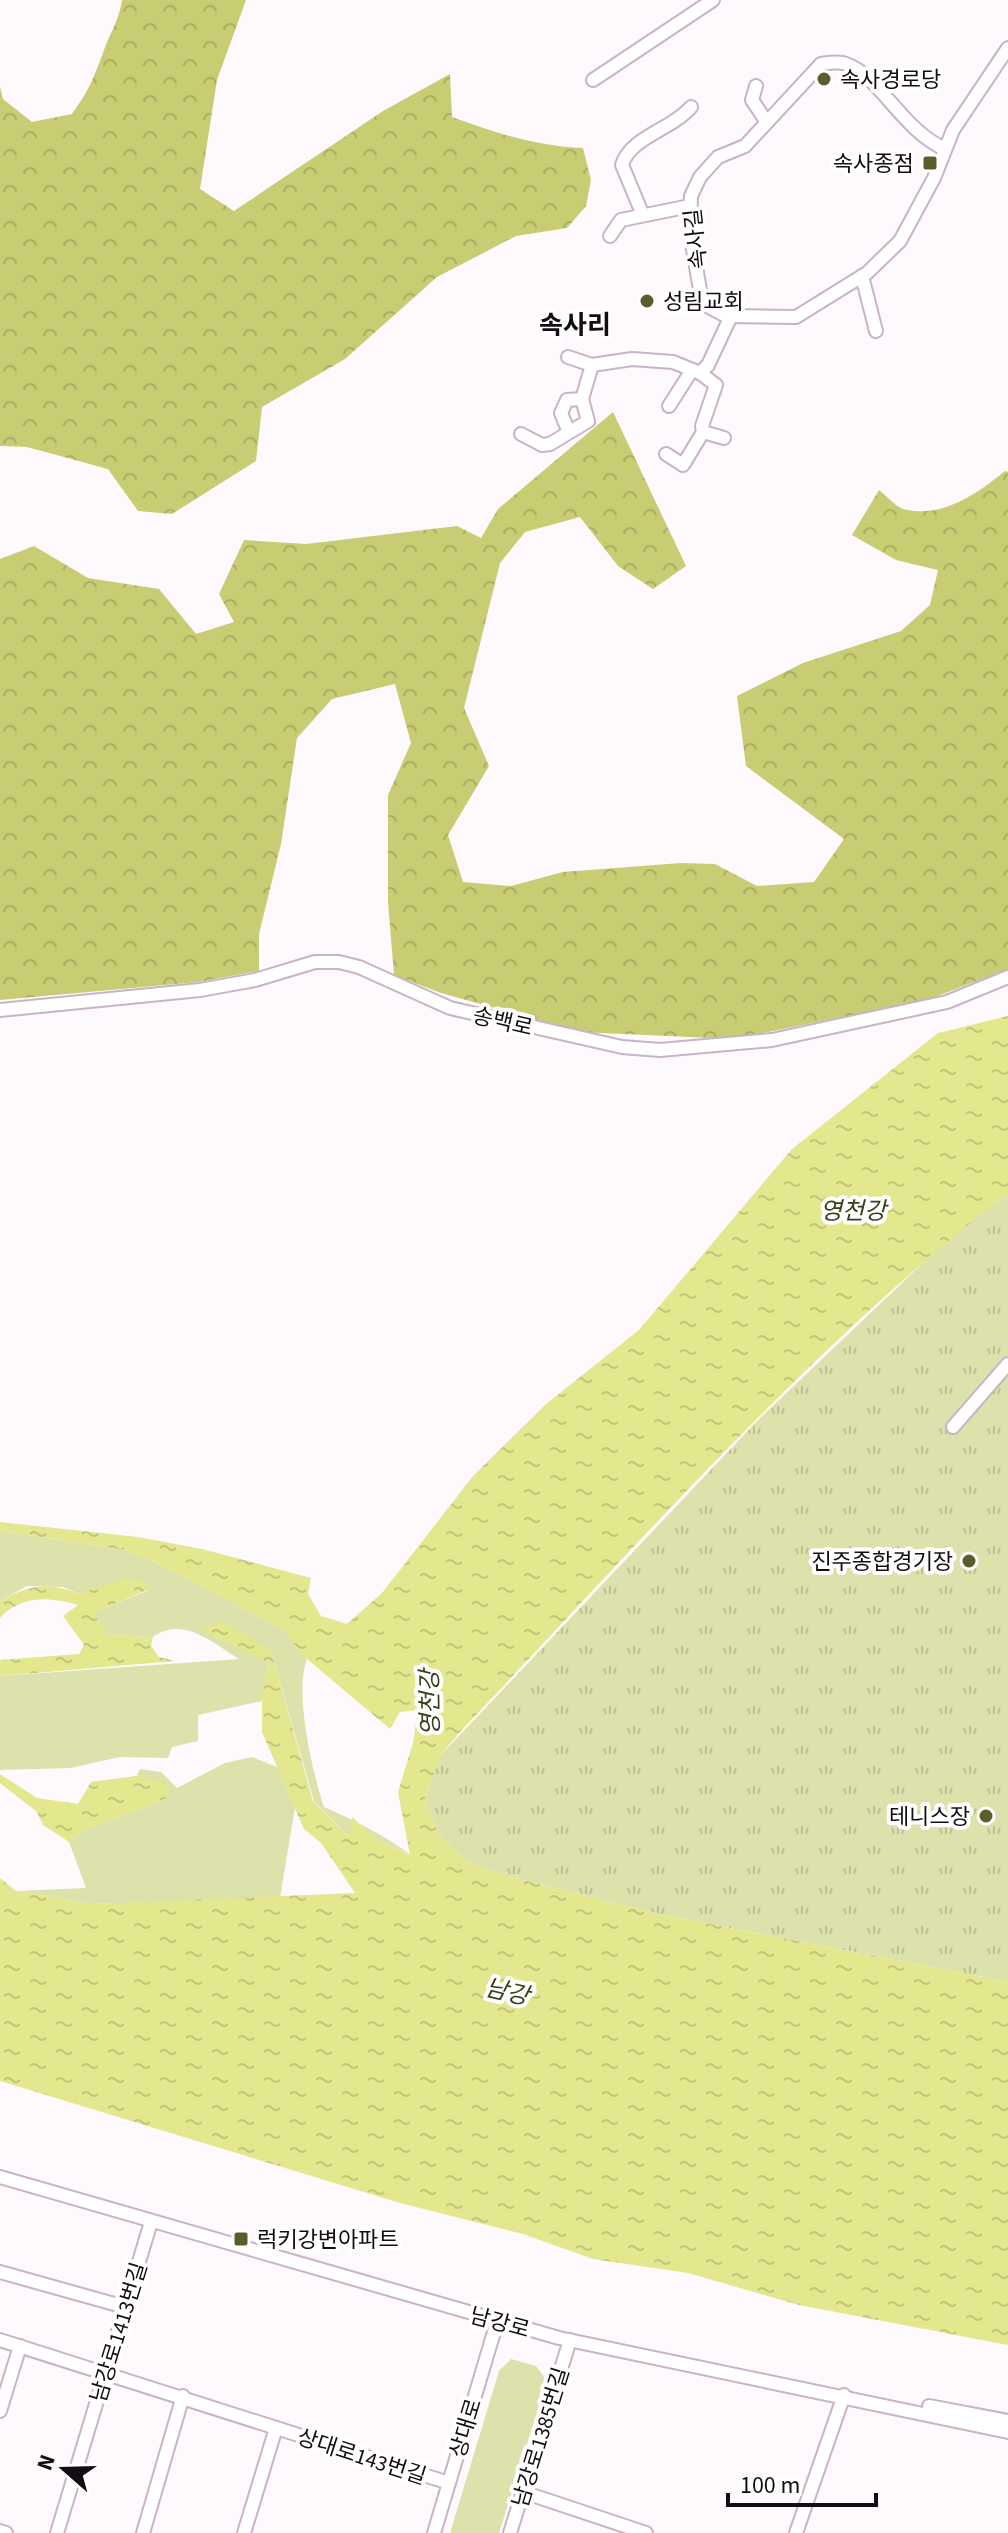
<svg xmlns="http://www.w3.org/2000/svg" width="1008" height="2533" font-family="'Source Sans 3','Noto Sans KR',sans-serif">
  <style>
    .grass { fill: #dde1ab }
    .forest { fill: url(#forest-crowns) }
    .park { fill: url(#park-tufts) }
    .water { fill: url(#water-ripples) }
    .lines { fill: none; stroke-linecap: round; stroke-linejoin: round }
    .minor-casing { stroke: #c9b3c7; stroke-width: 16 }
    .minor { stroke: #fff; stroke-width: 12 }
    .poi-dot { fill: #5b5d2a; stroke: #fff; stroke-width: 3 }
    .labels { text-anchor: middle; stroke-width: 8; stroke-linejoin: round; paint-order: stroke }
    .poi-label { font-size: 22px; fill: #130c13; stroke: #fff; text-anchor: start }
    .street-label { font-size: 22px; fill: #130c13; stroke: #fff }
    .water-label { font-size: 24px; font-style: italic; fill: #3c3e18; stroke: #fff }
    .quarter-label { font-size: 26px; font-weight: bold; fill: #130c13; stroke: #fff }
  </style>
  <defs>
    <pattern id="forest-crowns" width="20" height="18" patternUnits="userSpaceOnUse" patternTransform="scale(2)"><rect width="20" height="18" fill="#c8cc73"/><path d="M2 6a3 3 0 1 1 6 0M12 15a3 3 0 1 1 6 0" fill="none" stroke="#abae63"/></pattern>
    <pattern id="park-tufts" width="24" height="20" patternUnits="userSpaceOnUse" patternTransform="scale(2)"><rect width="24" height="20" fill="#dde1ab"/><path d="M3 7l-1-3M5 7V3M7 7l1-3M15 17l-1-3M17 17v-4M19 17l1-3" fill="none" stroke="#bdc092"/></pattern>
    <pattern id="water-ripples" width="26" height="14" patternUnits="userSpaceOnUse" patternTransform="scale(2)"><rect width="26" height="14" fill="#e3e88e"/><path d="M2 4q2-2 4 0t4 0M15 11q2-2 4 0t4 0" fill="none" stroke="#c2c67a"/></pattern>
  </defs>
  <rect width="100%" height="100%" fill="#fdf9fd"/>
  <g class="grass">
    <path d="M0 1531 125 1550 153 1561 285 1630 307 1659C294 1693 312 1771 324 1807 356 1821 382 1834 411 1855L379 1841 353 1818 350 1838 314 1801 271 1651 262 1701 198 1715V1741L172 1747 168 1758 120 1757 70 1768 0 1770V1676L239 1659C214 1643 182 1615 153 1637L108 1635 92 1613 149 1590 101 1588 79 1594 63 1587 27 1586 0 1601Z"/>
    <path d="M252 1757 277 1767 295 1807 280 1898 92 1904 16 1891 86 1888 69 1842 83 1831 167 1798 91 1782 137 1776 140 1769 161 1772 177 1788 225 1763Z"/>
    <path d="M511 2359 536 2366 547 2381 499 2533H450L499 2371Z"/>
  </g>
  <g class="forest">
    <path d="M122 0H246L217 80 200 189 234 211 383 111 450 74 452 117C492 132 539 147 583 148L591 180 586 206 567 228 516 236 437 277 345 359 262 407 256 461 172 514 138 511 108 469 27 447 0 446V87L3 99 32 122 72 114C89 90 93 80 103 53 110 32 118 24 122 0Z"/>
    <path d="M613 412 686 566 653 589 618 566 580 517 525 532 500 563 464 708 489 766 448 835 463 882 511 886 563 872 681 863 715 864 757 886 814 882 844 839 746 766 737 696 803 663 901 631 930 605 938 570 896 560 852 535 879 490C886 495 895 506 903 509 941 519 977 494 1005 471L1008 472V969L927 1000 733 1039 580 1032 441 993 394 975 388 902V795L411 743 395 684 332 699 297 738 281 844 259 934V971L199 982 0 1000V559L34 546 88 578 159 589 196 634 234 622 219 594 244 540 306 544 457 526 481 538 498 509Z"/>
  </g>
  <path class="park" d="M1008 1193V1982L659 1914 511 1877 468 1863 439 1835 425 1799 440 1756 757 1421 945 1242Z"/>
  <g class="water">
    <path d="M1008 1016V1193C806 1350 635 1548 459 1733L440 1756 425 1799 439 1835 468 1863 511 1877 659 1914 1008 1982V2345L799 2305 688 2273 593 2259 523 2234 400 2203 0 2081V1878L16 1891 92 1904 355 1893 321 1843 304 1829 262 1732V1696L269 1663 201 1630 223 1621 271 1651 313 1801 349 1837 352 1817 379 1841 410 1855 398 1792 413 1743 418 1710 400 1712 390 1729 300 1653 285 1630 153 1561 125 1550 0 1531V1522L138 1537 202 1549 311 1578 308 1594 321 1616 347 1624 382 1593 473 1476 545 1405 639 1330 792 1149 938 1033Z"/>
    <path d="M126 1578 145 1582 149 1589 93 1613 108 1635 153 1637 151 1646 159 1657 175 1661 0 1676V1660L79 1654 84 1645 63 1616 78 1605C52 1597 21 1594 0 1618V1601C29 1585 47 1581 79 1594Z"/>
    <path d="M0 1774 37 1798 78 1804 91 1782 138 1776 168 1784 167 1798 83 1831 69 1842 43 1825 37 1812 0 1783Z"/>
  </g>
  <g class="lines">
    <g class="minor-casing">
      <g id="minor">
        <path d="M593 80 713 0"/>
        <path d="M756 86 752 100 766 121"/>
        <path d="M945 149C902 130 879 75 846 64 839 61 829 63 821 64L745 146 718 157 700 177 691 196 690 232 700 290 709 307 726 316 796 317 867 273 900 241 934 178 953 130 1008 48"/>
        <path d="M642 213 622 165C630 137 673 129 691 107"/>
        <path d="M610 236 621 220 690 206"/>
        <path d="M862 276 876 331"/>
        <path d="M568 357 592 365"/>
        <path d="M669 406 692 370"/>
        <path d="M568 430 561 413 567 400 582 399"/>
        <path d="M703 432 724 438"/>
        <path d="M521 434 542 445 550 444 588 421 582 399 592 365 632 359 673 362 700 373 708 365 731 316"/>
        <path d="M666 454 683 465 703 432 702 426 716 385 700 373"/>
        <path d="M0 1010 200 990 255 980 315 962H339L359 967 450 1008 622 1047 660 1050 772 1040 947 1002 1008 977"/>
        <path d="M953 1427 1008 1364"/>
        <path d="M0 2177 559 2338 1008 2432"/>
        <path d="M0 2272 125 2307"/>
        <path d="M0 2340 449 2483"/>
        <path d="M929 2406 1008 2421"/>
        <path d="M0 2411 20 2346"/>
        <path d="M523 2492 646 2533"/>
        <path d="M0 2531 6 2533"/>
        <path d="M57 2533 151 2222"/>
        <path d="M143 2533 183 2396"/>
        <path d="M244 2533 276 2428"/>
        <path d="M434 2533 497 2322"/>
        <path d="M510 2533 570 2340"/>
        <path d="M796 2533 844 2395"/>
      </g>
    </g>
    <use href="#minor" class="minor"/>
  </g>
  <g class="poi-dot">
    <circle cx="824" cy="79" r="8"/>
    <rect x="922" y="155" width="16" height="16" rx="4"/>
    <circle cx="647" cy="301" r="8"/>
    <circle cx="969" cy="1561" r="8"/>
    <circle cx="986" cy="1816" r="8"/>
    <rect x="233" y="2231" width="16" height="16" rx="4"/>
  </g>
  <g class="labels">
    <g class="poi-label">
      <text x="840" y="87">속사경로당</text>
      <text x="914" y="171" text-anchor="end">속사종점</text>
      <text x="663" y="309">성림교회</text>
      <text x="953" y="1569" text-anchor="end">진주종합경기장</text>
      <text x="970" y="1824" text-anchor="end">테니스장</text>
      <text x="257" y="2247">럭키강변아파트</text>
    </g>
    <g class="street-label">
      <text transform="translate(695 239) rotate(-96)" y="8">속사길</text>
      <text transform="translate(503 1021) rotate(13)" y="8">송백로</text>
      <text transform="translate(500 2322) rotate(15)" y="8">남강로</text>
      <text transform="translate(118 2332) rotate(-73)" y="8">남강로1413번길</text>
      <text transform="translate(465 2428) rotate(-73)" y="8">상대로</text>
      <text transform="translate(540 2437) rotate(-73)" y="8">남강로1385번길</text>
      <text transform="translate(362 2456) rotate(18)" y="8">상대로143번길</text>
    </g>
    <g class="water-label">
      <text x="853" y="1219">영천강</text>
      <text transform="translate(430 1703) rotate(-91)" y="8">영천강</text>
      <text transform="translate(507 1992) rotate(13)" y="8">남강</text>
    </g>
    <g class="quarter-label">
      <text x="575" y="334">속사리</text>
    </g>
  </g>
  <g transform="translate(64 2469) rotate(290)" stroke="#ffffff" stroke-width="6" paint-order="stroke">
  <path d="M0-6L14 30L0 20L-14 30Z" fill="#130c13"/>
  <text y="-12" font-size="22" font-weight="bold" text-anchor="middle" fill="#130c13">N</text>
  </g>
  <path d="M728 2493v12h148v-12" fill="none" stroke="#130c13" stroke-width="4"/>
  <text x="740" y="2493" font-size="24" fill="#130c13" stroke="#ffffff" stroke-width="6" paint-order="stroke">100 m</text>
</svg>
